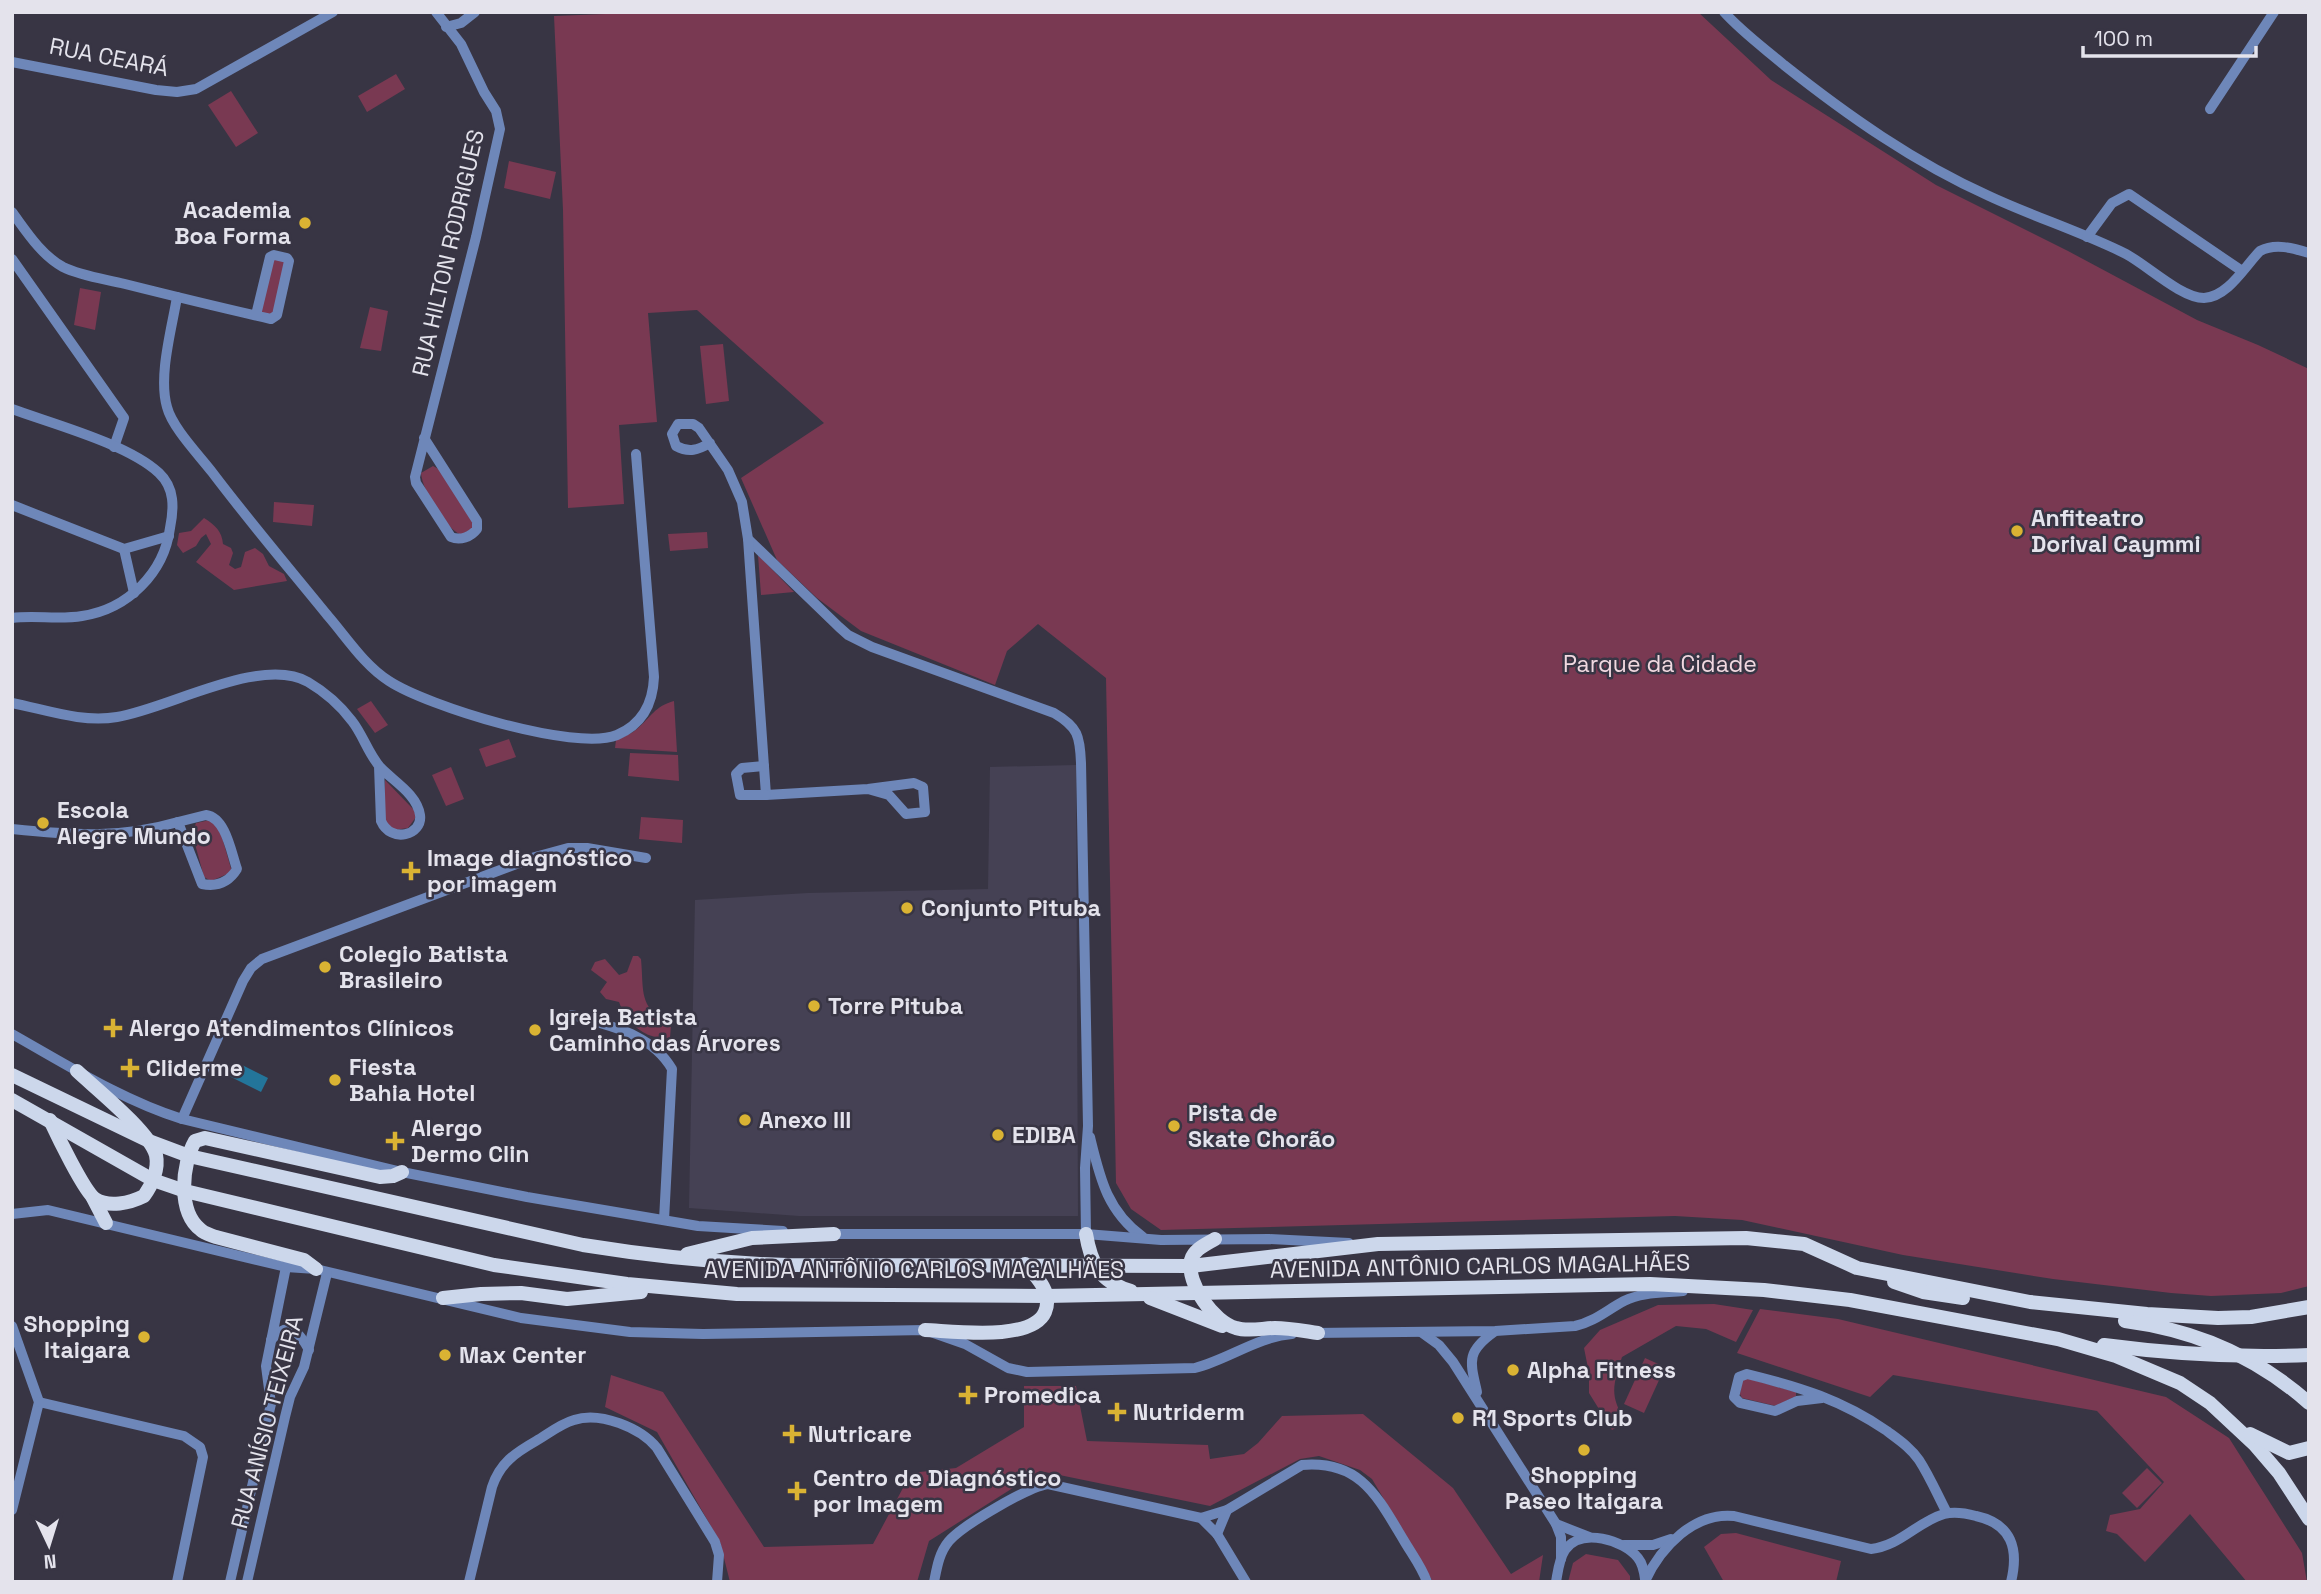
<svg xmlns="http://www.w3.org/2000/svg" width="2321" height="1594" font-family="'Space Grotesk',sans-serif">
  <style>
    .built { fill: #454154 }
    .green { fill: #793952 }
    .water { fill: #23759a }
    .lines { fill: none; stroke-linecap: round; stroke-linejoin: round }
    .minor { stroke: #6e87b9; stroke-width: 10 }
    .major { stroke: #ccd7eb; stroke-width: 14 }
    .poi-dot { fill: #dab333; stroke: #383544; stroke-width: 2.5 }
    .labels { text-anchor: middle; stroke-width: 5; stroke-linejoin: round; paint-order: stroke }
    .street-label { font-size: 23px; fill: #e4e3ec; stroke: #383544 }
    .poi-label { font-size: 23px; font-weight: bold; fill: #e4e3ec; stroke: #383544; text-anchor: start }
    .park-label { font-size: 23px; fill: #f1d8e0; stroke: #383544 }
  </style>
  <rect width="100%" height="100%" fill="#383544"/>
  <path class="built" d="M1076 765 1078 1216H799L689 1208 695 900 808 893 988 889 990 767Z"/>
  <g class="green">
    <path d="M656 12H1698L1771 80 1936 185 2068 251 2197 320 2258 345 2309 369V1286L2281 1293 2211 1296 2171 1293 2053 1279 1903 1255 1742 1220 1675 1216 1161 1230 1131 1209 1116 1183 1106 678 1038 624 1007 651 995 685 861 631 817 598 777 560 741 478 824 423 697 310 648 313 657 422 619 425 624 504 568 508 563 210 554 16Z"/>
    <path d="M396 74 405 89 367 112 358 96Z"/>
    <path d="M231 91 258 133 236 147 208 105Z"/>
    <path d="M509 161 556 172 550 199 504 188Z"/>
    <path d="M269 258 285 261 272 318 257 314Z"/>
    <path d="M80 288 101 292 95 330 74 325Z"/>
    <path d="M370 307 388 311 381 351 360 348Z"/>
    <path d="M723 344 729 401 706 404 700 346Z"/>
    <path d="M433 466 444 472 474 519 473 528 461 535C445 528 422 490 421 473Z"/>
    <path d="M274 502 314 505 312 526 273 522Z"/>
    <path d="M204 518C215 525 222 531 223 544L231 548 233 553 229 565 235 569 241 567 245 552 255 548 263 554 269 566 284 574 287 581 234 590 196 562 211 544 206 534 201 538 196 546 183 553 177 545 179 533 191 531Z"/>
    <path d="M707 532 708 548 670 551 668 534Z"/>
    <path d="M758 555 794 592 761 595Z"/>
    <path d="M371 701 388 725 375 733 357 709Z"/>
    <path d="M674 701 677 752 615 748 616 740C623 737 631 734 637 729 651 717 655 706 674 701Z"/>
    <path d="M509 739 516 757 486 767 479 749Z"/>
    <path d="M630 753 678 755 679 781 628 776Z"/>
    <path d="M451 767 464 799 446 806 432 775Z"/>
    <path d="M385 780 414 810 416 817 408 828 394 830 384 821Z"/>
    <path d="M641 817 683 820 682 843 639 839Z"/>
    <path d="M210 820 220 830 232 872 211 881 204 877 192 833 196 823Z"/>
    <path d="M633 956H638L641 959C644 992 638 1008 671 1025L670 1038C645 1040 627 1024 619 1002L606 999 600 992 607 982 591 970 595 962 605 959 619 975 627 972Z"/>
    <path d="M1714 1304 1753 1310 1736 1342 1706 1329 1676 1326 1622 1357C1613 1385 1609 1396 1626 1422L1612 1430 1589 1393V1373L1584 1348 1600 1330 1658 1305Z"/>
    <path d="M1760 1309 1838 1319 2166 1397 2229 1438 2302 1553 2307 1582H2247L2190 1514 2145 1562 2117 1534 2106 1531 2110 1515 2140 1509 2164 1482 2097 1411 1893 1375 1870 1397 1737 1353Z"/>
    <path d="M1645 1358 1665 1367 1644 1413 1624 1404Z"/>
    <path d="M611 1375 663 1392 764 1547 873 1544 911 1473 956 1468 1024 1427V1386H1076L1087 1441 1208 1445 1210 1459 1244 1454 1258 1443 1282 1416 1363 1414 1453 1488 1511 1574 1543 1555 1539 1582H1433L1372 1479 1360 1470 1319 1456 1300 1459 1210 1506 1040 1471 929 1541 917 1582H730L720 1542 657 1432 605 1407Z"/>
    <path d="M1746 1378 1796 1392V1396L1776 1406 1742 1398 1740 1394 1742 1381Z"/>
    <path d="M2147 1468 2162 1483 2137 1508 2122 1493Z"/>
    <path d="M1736 1533 1841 1561 1836 1582H1724L1704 1547 1721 1534Z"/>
    <path d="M1586 1554 1618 1560 1630 1576V1582H1568L1573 1563Z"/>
  </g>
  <path class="water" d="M236 1062 268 1078 261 1092 229 1076Z"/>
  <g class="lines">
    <g class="minor">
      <path d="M1724 12C1742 32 1764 48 1784 65 1847 115 1915 163 1989 196 2034 217 2082 232 2126 254 2147 265 2181 298 2204 298 2228 297 2245 266 2260 251 2275 243 2293 248 2309 253"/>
      <path d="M446 27 461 23 475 12"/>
      <path d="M12 62 156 90 177 92 196 89 333 12"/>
      <path d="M2210 109 2274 12"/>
      <path d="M12 212C26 231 41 255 63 267 81 276 105 279 125 284 173 296 222 308 271 319L277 315 289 261 287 258 274 255 270 257 256 315"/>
      <path d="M2087 237 2112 203 2129 194 2242 271"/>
      <path d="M12 259 124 418 114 447"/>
      <path d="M177 297C172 328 158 376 167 407 172 427 198 454 212 472 249 521 289 568 328 616 347 638 364 665 389 681 427 706 575 752 617 735 643 724 653 703 654 677L636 454"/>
      <path d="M12 409C53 424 128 444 159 473 175 488 174 508 170 528 164 573 128 609 82 616 59 620 35 615 12 618"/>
      <path d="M424 438 477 521V529C471 537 460 541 451 537L416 483 415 477 476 237 500 129 496 111 484 92 461 44 436 12"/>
      <path d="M710 443C698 450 689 453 676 446L672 434 678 424H693L699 428 728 470 742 502 748 539 839 627 848 635 872 647 1054 713C1078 727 1080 736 1081 763L1088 1126 1085 1168 1086 1234"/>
      <path d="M12 505 124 549 169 536"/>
      <path d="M748 539 766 795 868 789 914 783 923 787 925 812 906 814 889 795 868 789"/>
      <path d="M124 549 134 593"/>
      <path d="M12 703C47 710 82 723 117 717 168 709 261 655 308 682 325 692 340 705 352 721 363 735 368 753 380 767 393 781 417 794 420 815 423 835 391 844 381 821L379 766"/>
      <path d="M764 766 742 768 736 774 740 795H766"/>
      <path d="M206 815C226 818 231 852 237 869 229 882 217 887 202 884L178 822Z"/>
      <path d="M12 829C71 835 120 839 178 822"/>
      <path d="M572 1015C609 1026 651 1033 672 1069L664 1220"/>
      <path d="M12 1034C67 1065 122 1100 182 1119L402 1172 527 1197 698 1226 783 1231"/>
      <path d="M182 1119 243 981 251 968 262 959 535 857 568 848H587L646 858"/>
      <path d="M1090 1137C1100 1178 1107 1211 1143 1237"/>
      <path d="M12 1214 48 1210 286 1267 316 1269 521 1318 630 1332 703 1334 925 1330 965 1344 1008 1368 1027 1372 1195 1368C1229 1359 1257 1337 1292 1334"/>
      <path d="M827 1234H1086L1161 1240 1269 1239 1349 1243"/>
      <path d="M12 1326 39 1402 12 1510"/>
      <path d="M1421 1332 1439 1345 1453 1362 1556 1524 1561 1537V1559"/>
      <path d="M1312 1333 1495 1331 1575 1326C1594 1322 1607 1310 1624 1301 1642 1292 1663 1293 1683 1291"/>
      <path d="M271 1340C288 1320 299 1331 309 1350"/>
      <path d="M1477 1392C1470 1361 1466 1352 1494 1332"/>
      <path d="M1822 1398 1797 1401 1775 1411 1740 1403 1734 1397 1739 1377 1747 1374C1800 1387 1842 1400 1887 1431 1899 1440 1911 1448 1919 1460 1930 1477 1938 1496 1947 1513"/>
      <path d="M39 1402 184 1436 200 1447 203 1457 177 1582"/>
      <path d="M1201 1518 1227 1510 1302 1465C1360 1460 1377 1496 1403 1539 1411 1553 1422 1567 1427 1582"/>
      <path d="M1556 1524 1589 1537"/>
      <path d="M1217 1534 1227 1510"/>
      <path d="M1624 1545H1653L1671 1539"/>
      <path d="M1645 1581C1661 1547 1694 1512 1734 1516L1871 1549C1900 1546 1917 1522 1944 1514 1955 1511 1965 1513 1976 1516 2012 1524 2019 1549 2011 1582"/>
      <path d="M230 1582 271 1404 266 1366 286 1267"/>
      <path d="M247 1582 285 1417 290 1397 304 1367 327 1273"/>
      <path d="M469 1582 492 1487C500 1463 515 1453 536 1441 548 1434 560 1424 574 1420 600 1411 641 1428 657 1448L715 1542 719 1555 717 1582"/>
      <path d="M934 1582C937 1567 939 1553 949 1541 963 1525 1028 1487 1048 1484L1201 1518 1217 1534 1246 1582"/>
      <path d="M1556 1582C1558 1571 1559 1559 1565 1550 1581 1527 1624 1540 1638 1558 1643 1564 1644 1571 1645 1579"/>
    </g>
    <g class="major">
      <path d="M12 1075 149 1141 189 1156 583 1245C651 1256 718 1263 787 1265L1191 1266 1378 1244 1746 1238 1804 1244 1857 1268 2030 1302 2147 1314 2218 1318 2251 1317 2309 1307"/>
      <path d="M12 1100 153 1180 185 1191 494 1265 627 1284 737 1294 1046 1296 1650 1284 1764 1290 1850 1300 2058 1339 2116 1356 2180 1383 2210 1403 2255 1445 2279 1473 2309 1519"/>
      <path d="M50 1120C57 1135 84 1191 95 1199 109 1208 130 1203 144 1196 152 1185 159 1169 156 1155 150 1132 95 1088 77 1071"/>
      <path d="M93 1198 106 1223"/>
      <path d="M1086 1234C1091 1264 1100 1282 1131 1291"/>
      <path d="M1215 1239C1207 1244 1194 1249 1191 1260 1186 1284 1214 1322 1236 1328 1248 1332 1263 1328 1275 1328 1289 1328 1304 1331 1318 1333"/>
      <path d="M687 1254 752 1238 834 1234"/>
      <path d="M316 1269 304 1260 216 1237C211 1235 205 1234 201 1230 177 1212 182 1164 195 1141L205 1138 380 1177 393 1176 402 1172"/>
      <path d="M1894 1282 1923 1292 1963 1298"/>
      <path d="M443 1298 481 1294 521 1293 567 1299 641 1292"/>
      <path d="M1150 1298 1222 1326"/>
      <path d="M2125 1321C2195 1330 2256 1356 2309 1403"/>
      <path d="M925 1330C953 1331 1032 1342 1045 1312 1053 1293 1037 1277 1025 1264"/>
      <path d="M2104 1345C2172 1354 2240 1358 2309 1355"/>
      <path d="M2250 1434 2289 1453 2309 1448"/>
    </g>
  </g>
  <g class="poi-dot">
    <circle cx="305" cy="223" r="7"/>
    <circle cx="2017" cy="531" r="7"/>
    <circle cx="43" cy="823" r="7"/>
    <path d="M407.5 860.5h7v7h7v7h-7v7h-7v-7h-7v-7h7z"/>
    <circle cx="907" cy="908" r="7"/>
    <circle cx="325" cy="967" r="7"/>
    <circle cx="814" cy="1006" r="7"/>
    <path d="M109.5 1017.5h7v7h7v7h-7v7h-7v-7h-7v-7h7z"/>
    <circle cx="535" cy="1030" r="7"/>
    <path d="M126.5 1057.5h7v7h7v7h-7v7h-7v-7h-7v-7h7z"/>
    <circle cx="335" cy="1080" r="7"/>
    <circle cx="745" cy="1120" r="7"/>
    <circle cx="1174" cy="1126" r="7"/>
    <circle cx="998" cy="1135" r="7"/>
    <path d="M391.5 1130.5h7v7h7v7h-7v7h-7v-7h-7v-7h7z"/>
    <circle cx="144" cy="1337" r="7"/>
    <circle cx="445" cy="1355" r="7"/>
    <circle cx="1513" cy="1370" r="7"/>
    <path d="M964.5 1384.5h7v7h7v7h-7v7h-7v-7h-7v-7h7z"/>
    <path d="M1113.5 1401.5h7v7h7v7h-7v7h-7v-7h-7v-7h7z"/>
    <circle cx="1458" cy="1418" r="7"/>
    <path d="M788.5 1423.5h7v7h7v7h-7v7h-7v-7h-7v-7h7z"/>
    <circle cx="1584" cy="1450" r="7"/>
    <path d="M793.5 1480.5h7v7h7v7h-7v7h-7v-7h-7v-7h7z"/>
  </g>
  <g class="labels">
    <g class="street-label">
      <text transform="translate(109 57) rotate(11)" y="8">RUA CEARÁ</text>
      <text transform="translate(448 253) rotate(-77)" y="8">RUA HILTON RODRIGUES</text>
      <text transform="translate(1480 1266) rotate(-1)" y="8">AVENIDA ANTÔNIO CARLOS MAGALHÃES</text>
      <text x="914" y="1278">AVENIDA ANTÔNIO CARLOS MAGALHÃES</text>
      <text transform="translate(267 1422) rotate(-75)" y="8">RUA ANÍSIO TEIXEIRA</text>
    </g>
    <g class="poi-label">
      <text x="291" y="218" text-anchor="end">Academia<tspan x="291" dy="26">Boa Forma</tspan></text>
      <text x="2031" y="526">Anfiteatro<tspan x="2031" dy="26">Dorival Caymmi</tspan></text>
      <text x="57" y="818">Escola<tspan x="57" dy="26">Alegre Mundo</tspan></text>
      <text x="427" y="866">Image diagnóstico<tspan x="427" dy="26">por imagem</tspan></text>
      <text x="921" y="916">Conjunto Pituba</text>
      <text x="339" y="962">Colegio Batista<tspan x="339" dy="26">Brasileiro</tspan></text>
      <text x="828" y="1014">Torre Pituba</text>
      <text x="549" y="1025">Igreja Batista<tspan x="549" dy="26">Caminho das Árvores</tspan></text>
      <text x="129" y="1036">Alergo Atendimentos Clínicos</text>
      <text x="349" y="1075">Fiesta<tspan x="349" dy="26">Bahia Hotel</tspan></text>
      <text x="146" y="1076">Cliderme</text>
      <text x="1188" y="1121">Pista de<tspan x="1188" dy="26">Skate Chorão</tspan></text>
      <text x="759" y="1128">Anexo III</text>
      <text x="411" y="1136">Alergo<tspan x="411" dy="26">Dermo Clin</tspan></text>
      <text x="1012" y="1143">EDIBA</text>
      <text x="130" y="1332" text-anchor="end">Shopping<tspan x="130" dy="26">Itaigara</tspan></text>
      <text x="459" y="1363">Max Center</text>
      <text x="1527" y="1378">Alpha Fitness</text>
      <text x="984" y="1403">Promedica</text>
      <text x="1133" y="1420">Nutriderm</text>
      <text x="1472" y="1426">R1 Sports Club</text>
      <text x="808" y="1442">Nutricare</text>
      <text x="1584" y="1483" text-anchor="middle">Shopping<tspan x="1584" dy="26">Paseo Itaigara</tspan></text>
      <text x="813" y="1486">Centro de Diagnóstico<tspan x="813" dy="26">por Imagem</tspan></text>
    </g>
    <g class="park-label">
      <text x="1660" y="672">Parque da Cidade</text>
    </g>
  </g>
  <rect width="2321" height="1594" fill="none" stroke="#e4e3ec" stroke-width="28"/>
  <g transform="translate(49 1545) rotate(176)" stroke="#383544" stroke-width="5" paint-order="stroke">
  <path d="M0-5L12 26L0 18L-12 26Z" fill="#e4e3ec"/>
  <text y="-10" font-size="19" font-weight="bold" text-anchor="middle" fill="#e4e3ec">N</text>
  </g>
  <path d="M2083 46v10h173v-10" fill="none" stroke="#e4e3ec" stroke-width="3.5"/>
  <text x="2094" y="46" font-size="21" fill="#e4e3ec" stroke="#383544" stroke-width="5" paint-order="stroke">100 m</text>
</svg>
